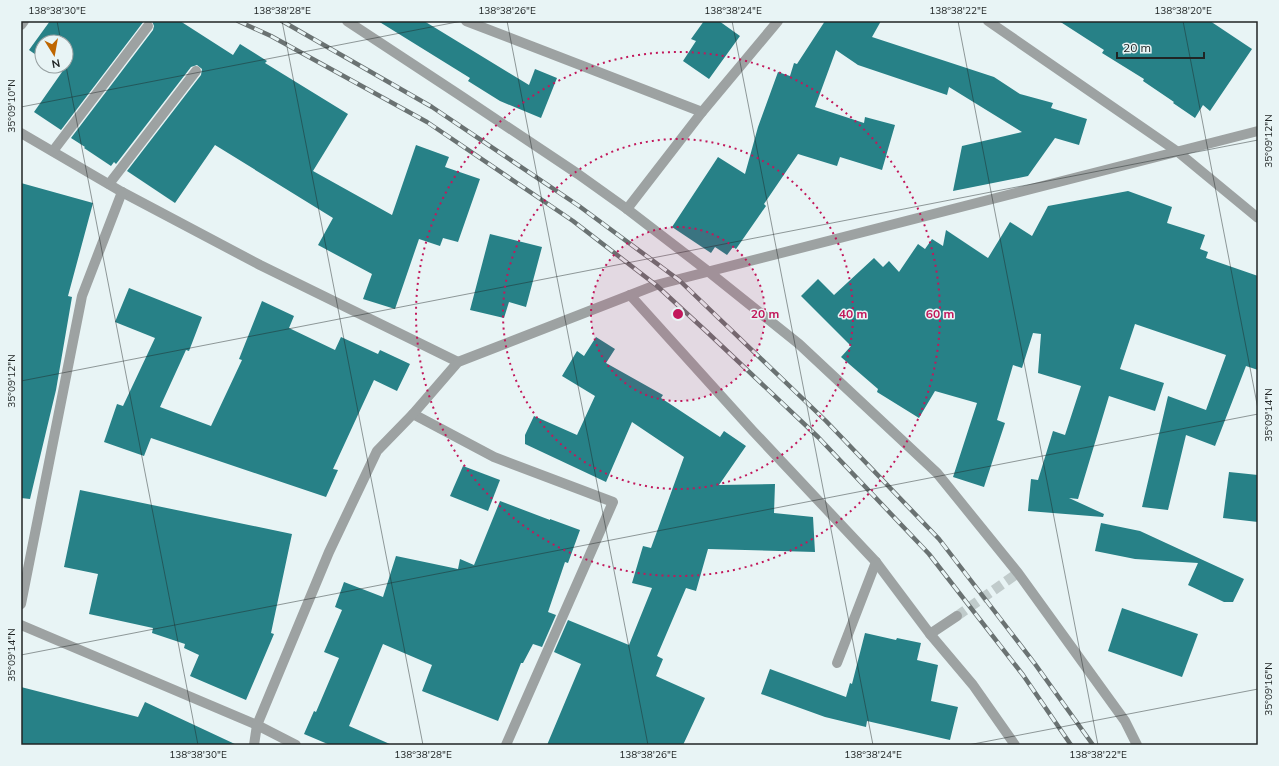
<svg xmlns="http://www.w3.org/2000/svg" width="1279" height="766" font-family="Mulish,sans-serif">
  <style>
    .building { fill: #278187 }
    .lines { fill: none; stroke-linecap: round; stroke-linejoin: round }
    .minor-tunnel { stroke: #c0cbcb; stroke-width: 10; stroke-dasharray: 10 5; stroke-linecap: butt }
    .minor { stroke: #9da2a2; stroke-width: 10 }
    .rail-casing { stroke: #6a7272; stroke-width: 4.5 }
    .rail { stroke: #e8f4f5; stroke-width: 3; stroke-dasharray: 9; stroke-linecap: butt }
    .ticks { fill: none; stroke: #202525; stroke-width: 1; stroke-opacity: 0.45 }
    .ring { fill: none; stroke: #c2185b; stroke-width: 2; stroke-dasharray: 2 4 }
    .centre { fill: #c2185b; stroke: #e8f4f5; stroke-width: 2 }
    .ring-label { font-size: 12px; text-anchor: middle; font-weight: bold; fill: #c2185b; stroke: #e8f4f5; stroke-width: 3; stroke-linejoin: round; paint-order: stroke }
    .neatline { fill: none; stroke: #202525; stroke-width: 1.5 }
    .ticks-label { font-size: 10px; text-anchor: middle; fill: #202525 }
  </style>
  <rect width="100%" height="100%" fill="#e8f4f5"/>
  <g class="building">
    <path d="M50 21H144L61 130 34 112 62 72 53 66H66V42H42V59L29 50Z"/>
    <path d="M152 21H180L233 55 240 44 267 61 265 63 348 114 313 171 392 215 416 145 449 157 445 167 480 179 458 242 443 238 440 246 419 239 395 309 363 299 372 274 318 245 333 218 215 145 175 203 127 171 201 75 202 69 197 65 191 67 116 164 114 162 111 166 84 148 85 147 71 138 153 30 154 26Z"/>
    <path d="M378 21H424L529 85 535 69 557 78 541 118 500 101 468 81 470 78Z"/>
    <path d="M704 21H719L740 36 709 79 683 61 696 41 691 39Z"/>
    <path d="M825 21H881L872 37 994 77 1020 94 1053 103 1051 108 1087 119 1079 145 1055 138 1028 176 953 191 962 146 1022 132 949 87 947 95 858 65 836 50 815 107 864 123 865 117 895 125 882 170 840 157 837 166 798 154 764 204 766 206 736 249 733 247 727 255 715 247 711 253 672 227 718 157 745 174 758 127 778 72 790 76 794 63 797 64Z"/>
    <path d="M1059 21H1210L1252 49 1210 111 1203 105 1195 118 1173 103 1174 102 1143 81 1144 79 1102 53 1104 50Z"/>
    <path d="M21 183 93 203 68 296 72 297 56 390 30 499 21 498Z"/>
    <path d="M1128 191 1172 207 1167 223 1205 235 1200 249 1208 252 1206 258 1258 276V370L1246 366 1215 446 1186 435 1168 510 1142 507 1168 396 1206 410 1226 355 1135 324 1120 369 1164 383 1155 411 1109 396 1078 499 1069 498 1104 514 1103 517 1028 511 1031 479 1038 480 1053 431 1065 435 1081 386 1038 373 1041 334 1033 333 1022 368 1013 365 997 420 1005 423 984 487 953 477 977 403 935 391 919 418 877 392 878 389 841 357 851 346 801 296 818 279 834 295 874 258 883 267 889 261 899 272 918 244 925 249 932 239 943 246 946 230 988 258 1010 222 1032 236 1048 206Z"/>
    <path d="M490 234 542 247 526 307 509 302 504 318 470 310Z"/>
    <path d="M129 288 202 317 189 351 186 350 160 407 211 426 242 360 239 359 262 301 294 316 289 328 335 350 341 337 378 354 380 350 410 364 397 391 374 380 333 469 338 470 326 497 151 438 144 456 104 442 117 404 123 406 155 338 115 322Z"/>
    <path d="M596 337 615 349 606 363 663 395 661 398 720 437 724 431 746 446 719 485 775 484 774 513 813 517 815 552 708 549 696 591 686 588 657 656 663 659 656 676 705 698 683 745H547L581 664 554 652 568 620 629 645 652 588 632 583 643 546 651 548 684 457 632 422 606 482 525 444V435L534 416 577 435 595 396 562 376 577 351 584 356Z"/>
    <path d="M463 466 500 480 488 511 450 496Z"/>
    <path d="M1229 472 1258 475V522L1223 518Z"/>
    <path d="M80 490 292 534 271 633 274 634 246 700 190 676 199 655 184 648 185 644 152 633 153 628 89 614 98 574 64 567Z"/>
    <path d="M500 501 550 520V519L580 530 568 563 565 562 548 612 556 615 542 647 533 644 523 663H521L498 721 422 691 432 665 383 644 349 726 392 745H330L304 734 314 711 316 712 339 658 324 652 342 610 335 607 344 582 383 597 396 556 458 569 460 559 474 565Z"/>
    <path d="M1101 523 1140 531 1244 579 1233 602H1224L1188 585 1198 563 1135 559 1095 551Z"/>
    <path d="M1122 608 1198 634 1182 677 1108 651Z"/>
    <path d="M865 633 896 640 897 638 921 643 917 660 938 665 931 701 958 707 950 740 867 721 866 727 825 717 761 694 770 669 846 697 850 683 852 684Z"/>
    <path d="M21 687 138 717 145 702 237 745H21Z"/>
  </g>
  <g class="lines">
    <path class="minor-tunnel" d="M957 616 1018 573"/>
    <g class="minor">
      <path d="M347 21 461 96 578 174 627 209 709 272 799 344 937 473 1018 573 1125 721 1137 745"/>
      <path d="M466 21 702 112"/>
      <path d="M988 21 1178 152 1258 218"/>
      <path d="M21 25 24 21"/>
      <path d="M21 133 122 192 260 265 458 362"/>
      <path d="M53 151 148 26"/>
      <path d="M109 184 196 71"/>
      <path d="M627 209 702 112 778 21"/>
      <path d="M630 295 752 430 876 562 930 634 973 685 1015 745"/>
      <path d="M413 414 494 457 613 502 506 745"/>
      <path d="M21 604 82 296 122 192"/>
      <path d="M21 625 257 725 296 745"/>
      <path d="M930 634 957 616"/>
      <path d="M837 663 876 562"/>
      <path d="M254 745 257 725 329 552 377 451 413 414 458 362 656 285 1258 131"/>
    </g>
    <g class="rail-casing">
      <g id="rail">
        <path d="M238 21 271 36 427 122 573 221 656 285 707 332 818 437 929 554 1023 675 1071 745"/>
        <path d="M282 21 432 107 579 206 679 280 826 421 939 539 1035 664 1093 745"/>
      </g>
    </g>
    <use href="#rail" class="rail"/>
  </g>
  <path class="ticks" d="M57 21 61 42M282 21 423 745M507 21 648 745M732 21 873 745M958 21 1098 745M1183 21 1258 409M66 66 198 745M21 107 462 21M21 381 1258 140M21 655 1258 414M968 745 1258 689"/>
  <circle cx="678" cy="314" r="87" fill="#c2185b" fill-opacity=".12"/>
  <g class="ring">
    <circle cx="678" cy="314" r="87"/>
    <circle cx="678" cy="314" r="175"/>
    <circle cx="678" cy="314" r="262"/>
  </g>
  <circle cx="678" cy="314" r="6" class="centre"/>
  <g class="ring-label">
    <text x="765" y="318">20 m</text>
    <text x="853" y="318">40 m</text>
    <text x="940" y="318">60 m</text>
  </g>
  <rect width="1279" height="766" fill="none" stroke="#e8f4f5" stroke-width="44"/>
  <g transform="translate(54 54) rotate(169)"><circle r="19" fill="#e8f4f5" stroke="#98a1a2"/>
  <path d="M0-3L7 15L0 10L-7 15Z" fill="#be6600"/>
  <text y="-6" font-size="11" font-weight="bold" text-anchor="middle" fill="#202525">N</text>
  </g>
  <path d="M1117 52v6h87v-6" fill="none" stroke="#202525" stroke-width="2"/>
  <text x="1123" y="52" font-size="12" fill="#202525" stroke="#e8f4f5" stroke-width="3" paint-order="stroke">20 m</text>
  <rect x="22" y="22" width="1235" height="722" class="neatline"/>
  <g class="ticks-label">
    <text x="57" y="14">138°38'30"E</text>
    <text x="282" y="14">138°38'28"E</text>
    <text x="507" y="14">138°38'26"E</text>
    <text x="733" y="14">138°38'24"E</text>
    <text x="958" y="14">138°38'22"E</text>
    <text x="1183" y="14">138°38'20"E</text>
    <text transform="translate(11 106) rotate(-90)" y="4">35°09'10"N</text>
    <text transform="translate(1268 141) rotate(-90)" y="4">35°09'12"N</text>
    <text transform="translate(11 381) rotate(-90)" y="4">35°09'12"N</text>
    <text transform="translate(1268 415) rotate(-90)" y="4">35°09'14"N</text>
    <text transform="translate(11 655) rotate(-90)" y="4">35°09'14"N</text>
    <text transform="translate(1268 689) rotate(-90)" y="4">35°09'16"N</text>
    <text x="198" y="758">138°38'30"E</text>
    <text x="423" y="758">138°38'28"E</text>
    <text x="648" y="758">138°38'26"E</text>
    <text x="873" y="758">138°38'24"E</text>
    <text x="1098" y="758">138°38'22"E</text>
  </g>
</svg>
